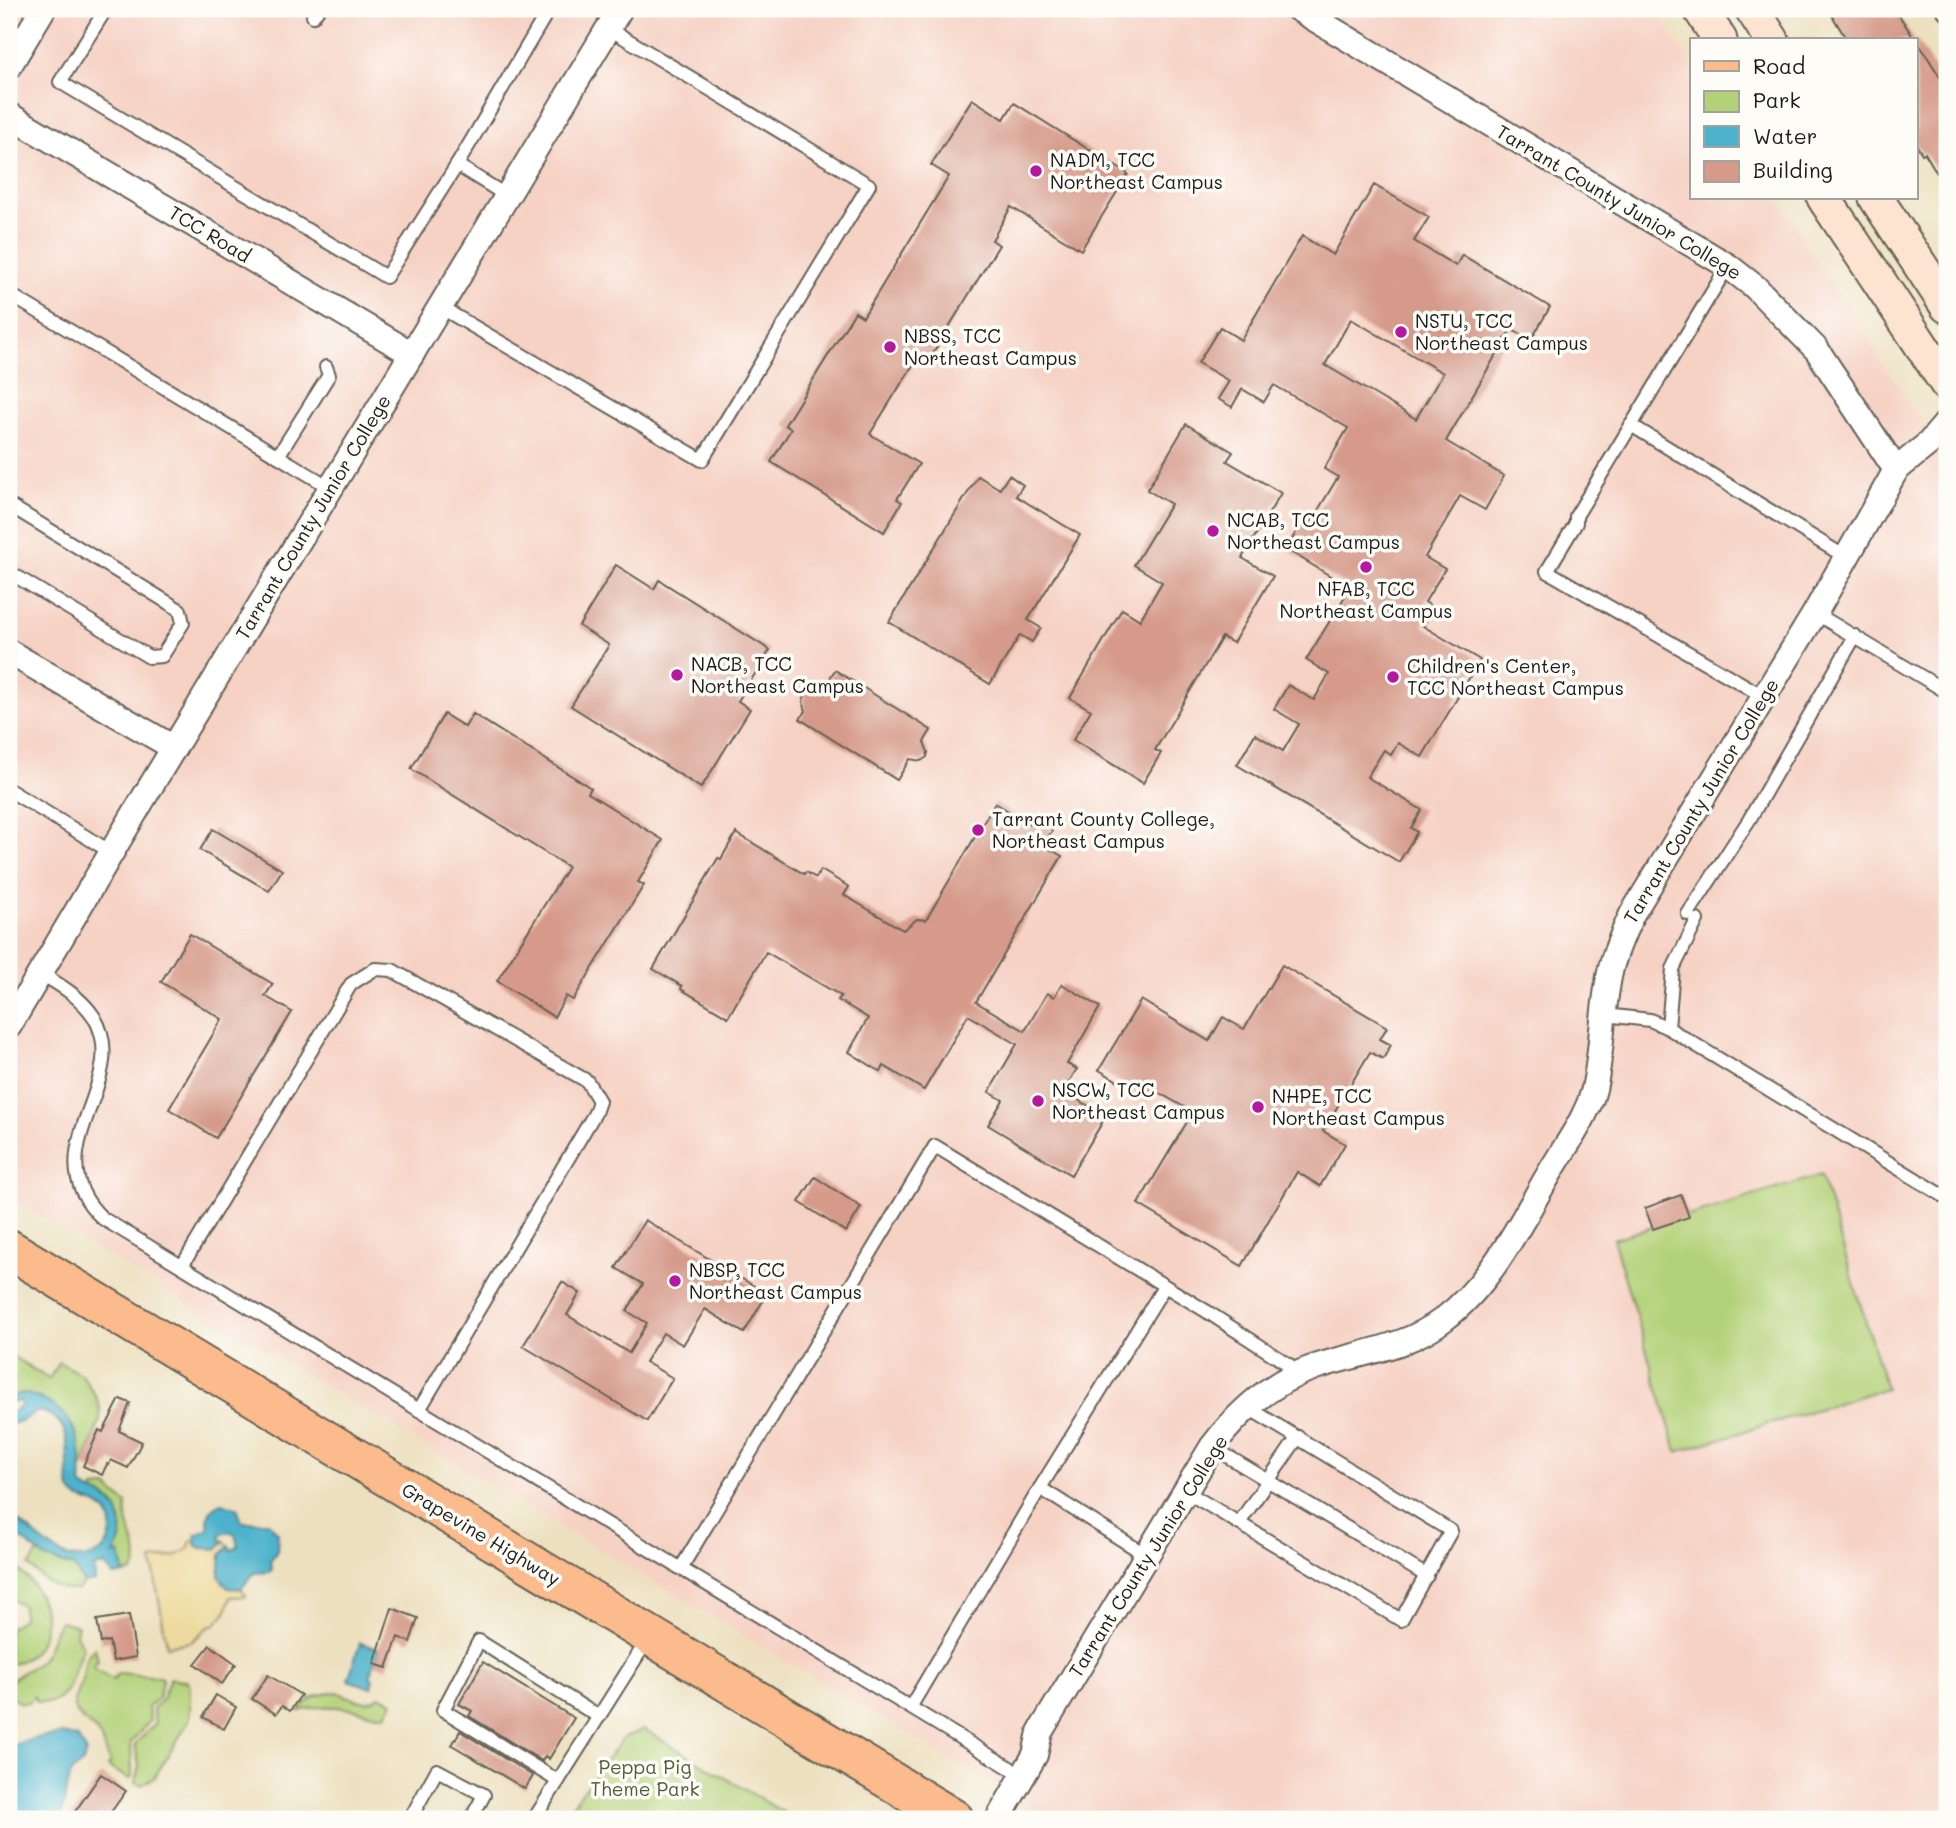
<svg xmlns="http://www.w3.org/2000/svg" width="1956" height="1828" font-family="Mali,sans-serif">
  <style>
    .built { fill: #f6d2c4 }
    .green { fill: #b3d178; stroke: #68764a; stroke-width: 2 }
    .sand { fill: #eeda9e; stroke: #857b5d; stroke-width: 2 }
    .water { fill: #4db3cc; stroke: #346874; stroke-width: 2 }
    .building { fill: #d59a89; fill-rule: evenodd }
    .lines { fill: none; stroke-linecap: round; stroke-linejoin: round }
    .service-casing { stroke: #656155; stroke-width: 16 }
    .minor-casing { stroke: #656155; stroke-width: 28 }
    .secondary-casing { stroke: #656155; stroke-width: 37 }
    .primary-casing { stroke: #656155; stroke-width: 42 }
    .service { stroke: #fff; stroke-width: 12 }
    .minor { stroke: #fff; stroke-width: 24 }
    .secondary { stroke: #fde4d1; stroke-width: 33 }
    .primary { stroke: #fbbb8c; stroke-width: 38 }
    .poi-dot { fill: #b5179e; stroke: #fdfcf7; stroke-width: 2.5 }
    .labels { text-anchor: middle; stroke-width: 7; stroke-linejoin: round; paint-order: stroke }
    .poi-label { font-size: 19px; fill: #1c1c1c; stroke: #fdfcf7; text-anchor: start }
    .street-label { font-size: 19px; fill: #1c1c1c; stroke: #fdfcf7 }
    .park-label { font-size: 19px; fill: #515b3c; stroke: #fdfcf7 }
  </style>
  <rect width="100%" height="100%" fill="#fdfcf7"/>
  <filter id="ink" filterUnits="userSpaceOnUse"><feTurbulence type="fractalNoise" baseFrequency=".0143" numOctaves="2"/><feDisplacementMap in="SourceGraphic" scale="14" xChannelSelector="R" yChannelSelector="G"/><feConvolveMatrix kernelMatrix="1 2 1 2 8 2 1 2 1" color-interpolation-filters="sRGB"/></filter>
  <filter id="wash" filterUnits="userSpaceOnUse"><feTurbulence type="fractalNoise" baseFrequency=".00686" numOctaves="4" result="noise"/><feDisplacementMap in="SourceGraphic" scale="28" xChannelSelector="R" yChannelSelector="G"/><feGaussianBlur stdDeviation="1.57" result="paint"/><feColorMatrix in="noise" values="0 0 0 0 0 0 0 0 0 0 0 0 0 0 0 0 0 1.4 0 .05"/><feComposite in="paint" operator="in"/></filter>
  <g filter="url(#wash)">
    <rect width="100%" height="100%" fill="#ede0bf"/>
    <path class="built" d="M9 9H1655L1692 66V198H1777L1947 462V1819H1050L9 1197Z"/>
    <g class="green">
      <path d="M1821 1175 1886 1388 1677 1452 1613 1239Z"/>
      <path d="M9 1354 49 1379 59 1362 82 1375 96 1397 100 1408V1420L82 1469C81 1451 76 1444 67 1428 52 1402 40 1390 9 1397Z"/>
      <path d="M107 1487 127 1504C121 1526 147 1551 132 1572L124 1574 120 1553 113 1555C126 1530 125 1501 93 1492L94 1488Z"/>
      <path d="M38 1553 59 1563 74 1567 84 1583 77 1590C54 1591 45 1581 29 1566Z"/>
      <path d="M9 1564C51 1586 63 1651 9 1665V1628L23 1619V1606L9 1598Z"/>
      <path d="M61 1621 78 1626 76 1634 83 1648C71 1668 74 1709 37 1702L34 1696 29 1702 20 1703 11 1697 10 1682C18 1672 30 1670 39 1662 51 1650 50 1632 61 1621Z"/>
      <path d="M95 1648 98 1660 93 1667 113 1680 118 1673 161 1677 163 1680 158 1698 148 1707 150 1721 131 1742 132 1777 129 1779 107 1766 110 1763C106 1753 103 1740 97 1732 89 1722 74 1718 74 1703 75 1692 83 1682 84 1671 85 1660 85 1656 95 1648Z"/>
      <path d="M170 1678 187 1681 190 1685V1718L186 1726 154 1778 142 1785 135 1783 139 1766 135 1744 155 1724 153 1709 162 1699Z"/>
      <path d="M337 1692C350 1697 368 1708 379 1696L393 1702 386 1715H378C351 1709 327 1702 300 1711 308 1696 321 1694 337 1692Z"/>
      <path d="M644 1729 794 1819H562L623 1738Z"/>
    </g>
    <path class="sand" d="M195 1539V1545L217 1549 224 1541 229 1546 221 1555C222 1574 238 1580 246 1596L231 1597 226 1612 215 1625H211L191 1642 167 1646 152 1560 176 1556 188 1549 191 1541Z"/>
    <g class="water">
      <path d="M23 1393C72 1405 85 1437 81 1485 87 1491 93 1491 101 1495 123 1506 127 1534 114 1554L120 1553 124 1574 114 1576 105 1565 94 1567 95 1581 84 1583 74 1567 45 1558 9 1529V1516C40 1531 60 1575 102 1551 114 1537 116 1515 97 1505 88 1500 74 1501 70 1489 63 1463 80 1419 38 1411L23 1420 9 1425V1414L22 1406 20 1401 9 1404V1397Z"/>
      <path d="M222 1503 237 1508 242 1522H268L278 1533 277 1551 271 1560 272 1569 270 1572 254 1573 241 1589 228 1588 219 1577 221 1555 229 1546 231 1550 238 1546 235 1534 230 1532 221 1534 220 1539 224 1541 217 1549 201 1548 195 1545 196 1535 209 1529C206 1516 209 1507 222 1503Z"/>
      <path d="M360 1643 379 1649 370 1677 373 1679 371 1688 348 1680Z"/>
      <path d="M62 1734 77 1737 86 1751 83 1763 71 1772 60 1819H9V1746L41 1737Z"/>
    </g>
    <g id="blocks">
      <g class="building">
        <path d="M1828 9H1895L1915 40H1847Z"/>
        <path d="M1916 39 1947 88V190L1925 153 1922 154 1916 144Z"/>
        <path d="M972 99 1004 119 1014 103 1128 174 1081 250 1011 207 992 240 999 245 925 366 916 360 870 434 919 464 897 499 902 502 884 532 771 462 791 429 785 425 855 312 863 317 949 176 931 165Z"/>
        <path d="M1374 185 1429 217 1414 241 1456 266 1462 255 1550 307 1531 340 1511 329 1446 441 1504 476 1485 510 1460 496 1425 557 1445 569 1425 602 1434 608 1423 626 1480 660 1422 757 1398 743 1391 755 1384 750 1367 777 1422 810 1411 828 1417 832 1399 862 1237 765 1255 734 1283 751 1299 724 1274 709 1288 685 1314 700 1329 674 1306 660 1350 588 1286 549 1300 526 1306 530 1338 477 1324 469 1348 428 1274 385 1264 402 1242 389 1232 407 1218 399 1229 381 1198 363 1220 327 1241 340 1302 236 1333 255ZM1351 319 1443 373 1416 419 1325 365Z"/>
        <path d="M1186 424 1233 452 1227 461 1281 493 1242 558 1273 576 1233 643 1222 637 1155 750 1161 753 1143 783 1073 740 1091 710 1070 698 1122 609 1140 620 1162 582 1134 565 1171 504 1147 490Z"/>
        <path d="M1009 475 1023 485 1016 496 1080 535 1028 620 1041 628 1032 642 1020 635 990 684 889 622 978 476 1000 489Z"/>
        <path d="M616 565 654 589 659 580 770 650 738 701 750 709 701 788 571 706 609 645 579 626Z"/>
        <path d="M835 670 931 730 924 742 928 752 927 757 921 761 910 759 897 780 800 719 806 711 803 702 805 693 810 690 823 689Z"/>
        <path d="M444 714 465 727 473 714 591 788 588 793 663 840 638 882 644 885 573 1000 566 996 554 1017 497 981 568 867 411 769Z"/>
        <path d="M995 803 1033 826 1043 821 1048 823 1052 831 1043 845 1062 856 976 1002 1025 1031 1047 993 1054 997 1062 984 1100 1007 1067 1064 1077 1069 1063 1091 1106 1116 1071 1175 988 1125 1003 1100 989 1092 1017 1044 968 1015 924 1090 884 1066 881 1072 849 1052 868 1018 838 1000 841 996 766 952 728 1017 681 989 682 986 653 969 718 858 721 859 736 833 804 874 806 872 816 878 821 870 849 887 844 895 903 930 917 919 926 920Z"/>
        <path d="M213 829 282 870 269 891 200 850Z"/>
        <path d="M190 934 273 984 265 996 292 1012 216 1138 169 1109 222 1019 161 982Z"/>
        <path d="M1282 965 1387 1027 1380 1039 1391 1045 1383 1059 1370 1052 1323 1131 1345 1144 1320 1186 1297 1172 1242 1266 1138 1204 1193 1112 1154 1090 1149 1099 1099 1070 1141 1000 1209 1041 1223 1017 1244 1029Z"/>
        <path d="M815 1177 861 1207 846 1232 799 1202Z"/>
        <path d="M1681 1195 1689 1217 1653 1229 1645 1208Z"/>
        <path d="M645 1220 767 1294 744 1333 705 1309 683 1345 663 1333 645 1362 673 1378 647 1421 523 1346 562 1282 580 1293 567 1315 629 1353 647 1323 627 1311 643 1284 616 1268Z"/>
        <path d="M120 1399 130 1403 119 1431 142 1442 128 1468 111 1460 109 1465 107 1464 102 1475 83 1466 99 1430 103 1432Z"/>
        <path d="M392 1608 418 1618 410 1642 398 1637 387 1668 374 1664Z"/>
        <path d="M129 1615 136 1657 113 1661 109 1641 101 1643 97 1620Z"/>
        <path d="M210 1645 236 1664 222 1684 195 1664Z"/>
        <path d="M483 1662 574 1718 549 1759 545 1756 542 1761 469 1716 472 1711 459 1704Z"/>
        <path d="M268 1675 301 1695 290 1711 282 1706 276 1714 252 1699Z"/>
        <path d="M216 1695 236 1707 224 1729 203 1717Z"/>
        <path d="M460 1731 533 1776 525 1789 452 1745Z"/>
        <path d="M101 1774 126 1791 106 1819H70Z"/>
      </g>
    </g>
  </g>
  <g filter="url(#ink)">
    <use href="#blocks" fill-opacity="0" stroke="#656155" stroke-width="2"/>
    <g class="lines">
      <g class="service-casing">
        <g id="service">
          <path d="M106 9 60 82 386 277 457 165 549 9"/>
          <path d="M1942 9 1947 15"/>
          <path d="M313 16 318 9"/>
          <path d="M457 165 507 196"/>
          <path d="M1728 266 1576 516V523L1547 571 1763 696"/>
          <path d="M9 294 331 488"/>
          <path d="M440 307 702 460 869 185 608 28"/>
          <path d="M1631 425 1847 558"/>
          <path d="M278 456 329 375 326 367"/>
          <path d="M9 505 180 610 183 623 162 656 149 657 9 572"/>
          <path d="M1815 613 1947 692"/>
          <path d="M9 790 111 852"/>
          <path d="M1688 914 1749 820 1855 636"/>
          <path d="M40 973C60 985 81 997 94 1017 134 1083 31 1151 102 1218L1010 1768"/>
          <path d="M1605 1015 1650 1020 1668 1028 1947 1198"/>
          <path d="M1668 1028 1673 969 1697 920"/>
          <path d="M182 1266 351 984 375 969 392 970 587 1081 599 1101 595 1113 419 1410"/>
          <path d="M1212 1447 1427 1576"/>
          <path d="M1040 1488 1146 1555"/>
          <path d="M1185 1491 1401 1620 1451 1531 1247 1407"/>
          <path d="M1239 1523 1298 1437"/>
          <path d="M681 1568 935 1146 1206 1311 1300 1372"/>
          <path d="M911 1706 1040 1488 1164 1287"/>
          <path d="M558 1781 443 1710 479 1641 599 1717"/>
          <path d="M410 1819 437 1770 484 1795 471 1819"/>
          <path d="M534 1819 648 1639"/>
        </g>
      </g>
      <g class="minor-casing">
        <g id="minor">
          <path d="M1298 9 1728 266 1755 287 1817 350 1896 470"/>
          <path d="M9 66 43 9"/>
          <path d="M9 115 412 354"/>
          <path d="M9 652 174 748"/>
          <path d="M9 1026 146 794 620 9"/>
          <path d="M998 1819 1035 1755 1040 1732 1212 1447C1239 1411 1272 1381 1315 1367 1360 1352 1405 1349 1444 1319 1493 1282 1521 1221 1552 1169 1566 1145 1587 1117 1594 1089 1603 1049 1601 1008 1611 968 1616 949 1624 931 1632 914L1815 613 1896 470 1929 443 1947 422"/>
        </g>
      </g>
      <g class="secondary-casing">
        <g id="secondary">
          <path d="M1700 9 1720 40"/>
          <path d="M1752 9 1772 40"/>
          <path d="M1824 198 1947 384"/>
          <path d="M1876 198 1947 306"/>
        </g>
      </g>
      <g class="primary-casing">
        <path id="primary" d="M9 1249 954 1819"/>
      </g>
      <use href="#service" class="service"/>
      <use href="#minor" class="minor"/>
      <use href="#secondary" class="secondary"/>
      <use href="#primary" class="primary"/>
    </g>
  </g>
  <g class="poi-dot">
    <circle cx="1036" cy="171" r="7"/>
    <circle cx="1401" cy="332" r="7"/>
    <circle cx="890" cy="347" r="7"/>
    <circle cx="1213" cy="531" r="7"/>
    <circle cx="1366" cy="567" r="7"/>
    <circle cx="677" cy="675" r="7"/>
    <circle cx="1393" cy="677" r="7"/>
    <circle cx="978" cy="830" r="7"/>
    <circle cx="1038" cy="1101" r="7"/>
    <circle cx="1258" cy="1107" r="7"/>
    <circle cx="675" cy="1281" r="7"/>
  </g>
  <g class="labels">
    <g class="poi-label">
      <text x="1050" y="167">NADM, TCC<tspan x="1050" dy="22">Northeast Campus</tspan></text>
      <text x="1415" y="328">NSTU, TCC<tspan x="1415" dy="22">Northeast Campus</tspan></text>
      <text x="904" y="343">NBSS, TCC<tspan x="904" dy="22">Northeast Campus</tspan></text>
      <text x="1227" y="527">NCAB, TCC<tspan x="1227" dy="22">Northeast Campus</tspan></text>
      <text x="1366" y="596" text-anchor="middle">NFAB, TCC<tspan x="1366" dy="22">Northeast Campus</tspan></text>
      <text x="691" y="671">NACB, TCC<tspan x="691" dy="22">Northeast Campus</tspan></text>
      <text x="1407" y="673">Children's Center,<tspan x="1407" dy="22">TCC Northeast Campus</tspan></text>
      <text x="992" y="826">Tarrant County College,<tspan x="992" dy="22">Northeast Campus</tspan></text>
      <text x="1052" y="1097">NSCW, TCC<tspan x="1052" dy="22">Northeast Campus</tspan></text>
      <text x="1272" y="1103">NHPE, TCC<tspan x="1272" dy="22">Northeast Campus</tspan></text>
      <text x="689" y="1277">NBSP, TCC<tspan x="689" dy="22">Northeast Campus</tspan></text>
    </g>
    <g class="street-label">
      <text transform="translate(1619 202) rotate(31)" y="7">Tarrant County Junior College</text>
      <text transform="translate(210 234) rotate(31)" y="7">TCC Road</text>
      <text transform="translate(313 517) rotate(-59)" y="7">Tarrant County Junior College</text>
      <text transform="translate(1701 801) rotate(-59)" y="7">Tarrant County Junior College</text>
      <text transform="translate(481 1534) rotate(31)" y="7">Grapevine Highway</text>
      <text transform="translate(1148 1556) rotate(-58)" y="7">Tarrant County Junior College</text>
    </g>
    <g class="park-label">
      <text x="645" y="1774">Peppa Pig<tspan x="645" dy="22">Theme Park</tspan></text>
    </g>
  </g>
  <rect width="1956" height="1828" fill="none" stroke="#fdfcf7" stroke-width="35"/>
  <rect x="1690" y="38" width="228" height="161" fill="#fdfcf7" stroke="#a3a29f" stroke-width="2"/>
  <rect x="1704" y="61" width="35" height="10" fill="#fbbb8c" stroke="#a3a29f" stroke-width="2"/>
  <text x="1753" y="74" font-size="21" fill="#1c1c1c">Road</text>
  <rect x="1704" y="91" width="35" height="21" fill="#b3d178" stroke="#a3a29f" stroke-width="2"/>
  <text x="1753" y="108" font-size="21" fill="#1c1c1c">Park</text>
  <rect x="1704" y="126" width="35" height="21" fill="#4db3cc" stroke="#a3a29f" stroke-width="2"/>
  <text x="1753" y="144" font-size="21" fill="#1c1c1c">Water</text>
  <rect x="1704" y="161" width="35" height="21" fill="#d59a89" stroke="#a3a29f" stroke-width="2"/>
  <text x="1753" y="178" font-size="21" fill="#1c1c1c">Building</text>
</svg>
